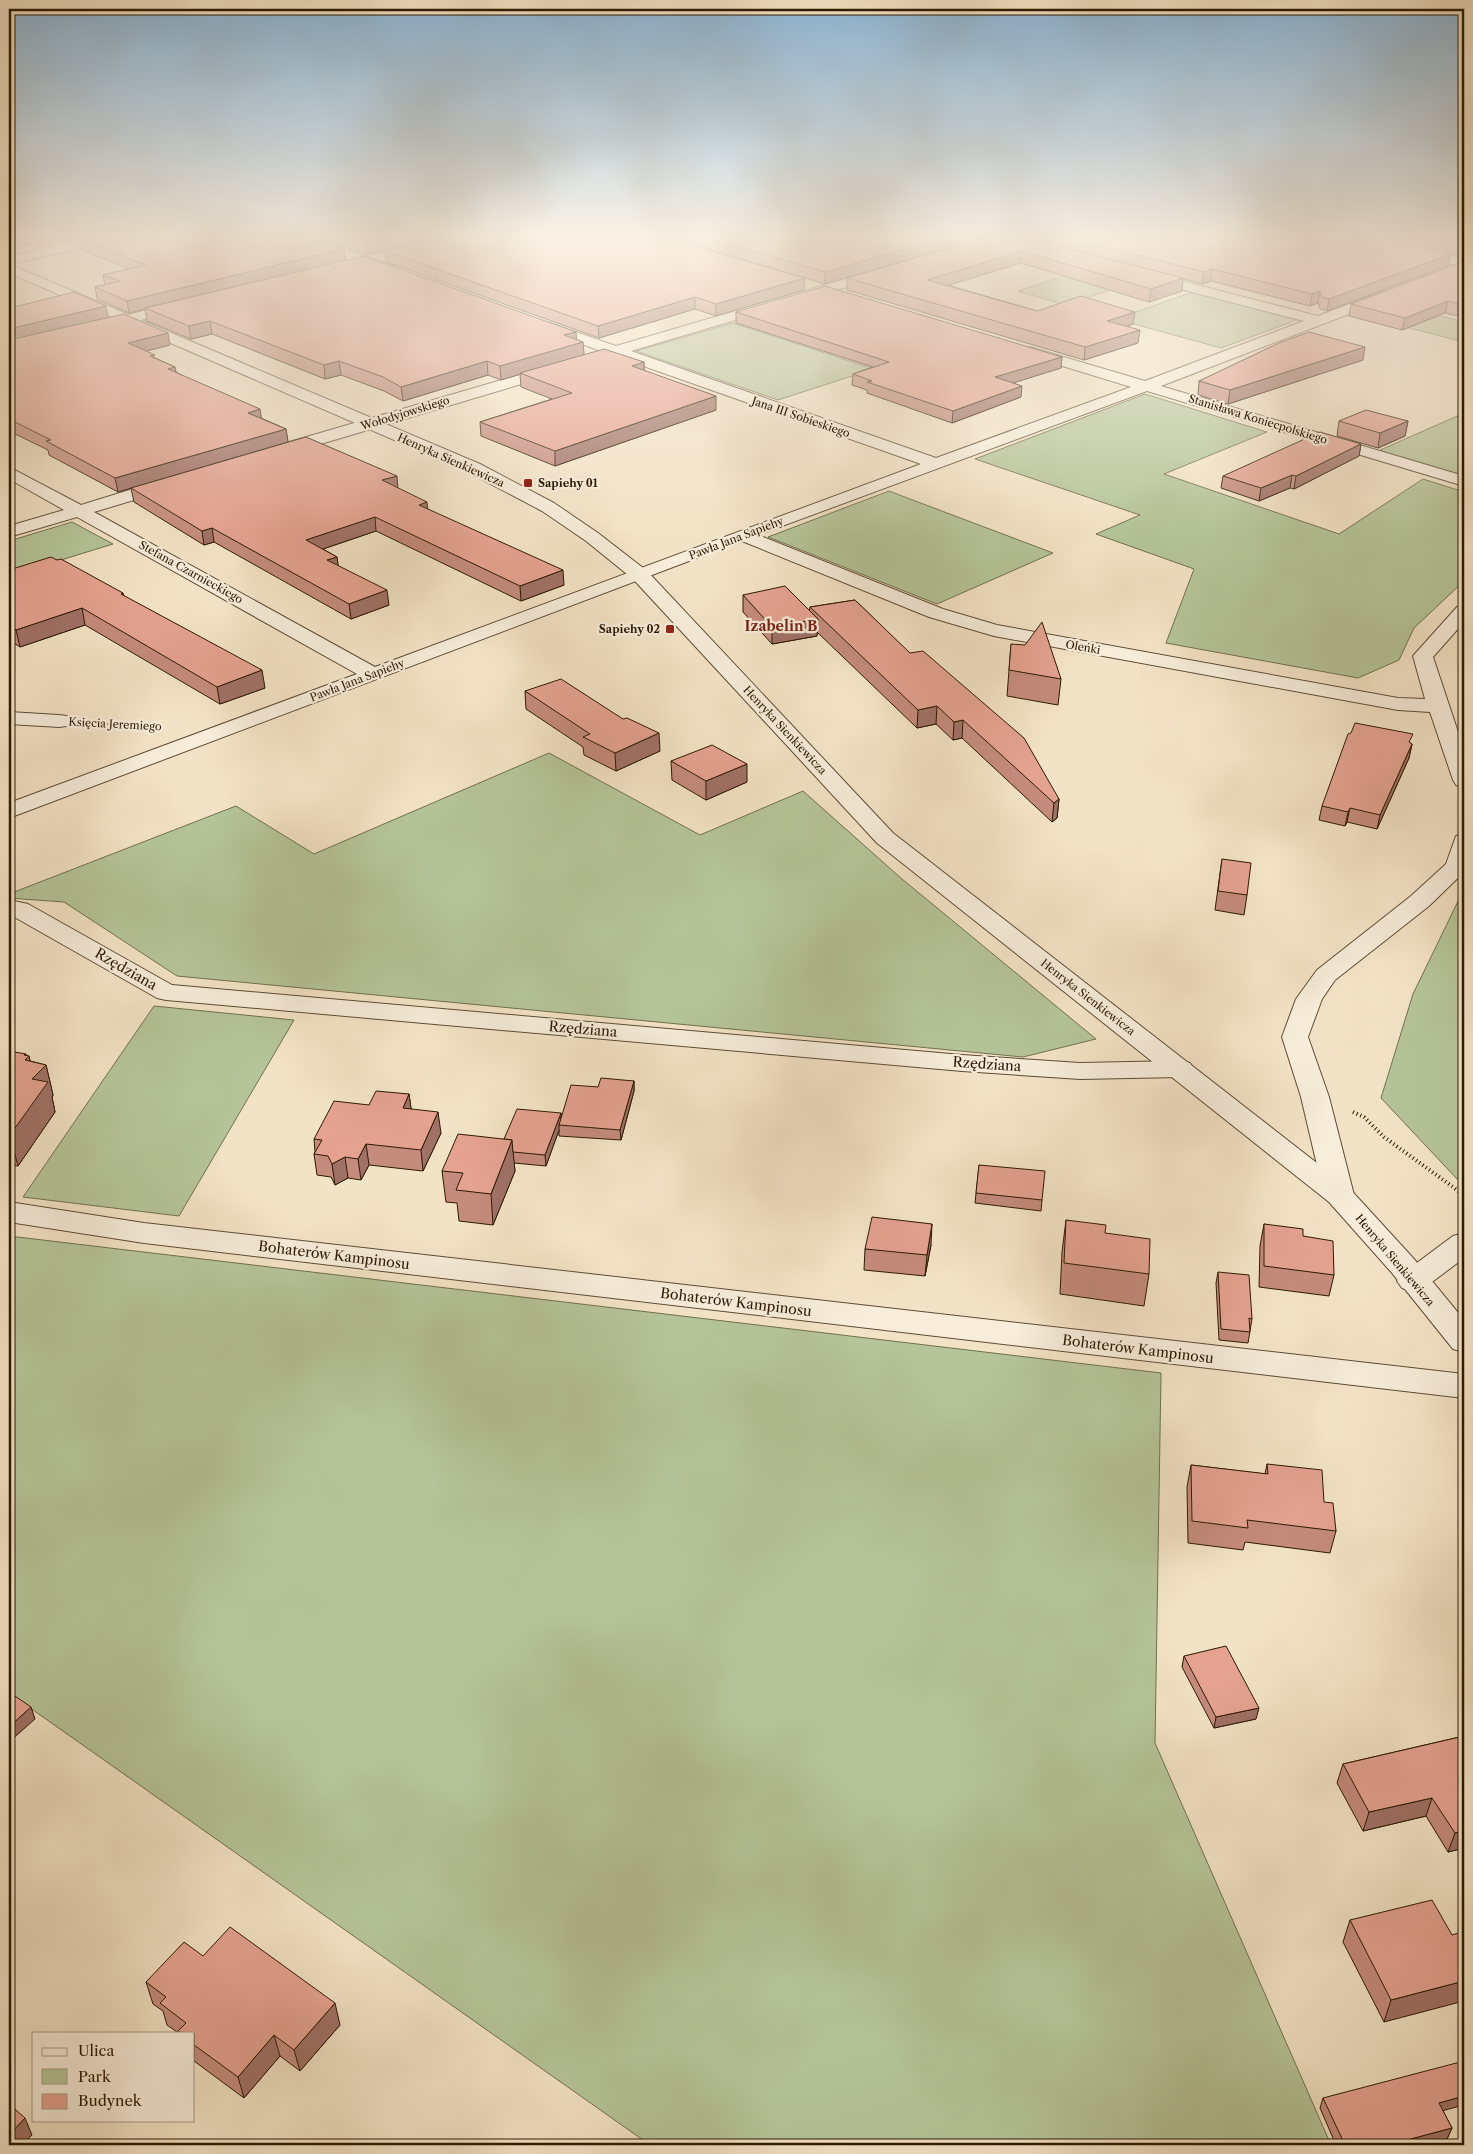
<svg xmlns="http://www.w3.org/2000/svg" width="1473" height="2154" font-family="'Libre Caslon Text',serif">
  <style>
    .green { fill: #b5c599; stroke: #71704e }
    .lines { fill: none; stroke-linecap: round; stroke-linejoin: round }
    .minor-casing { stroke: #5e4c33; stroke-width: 2 }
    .tertiary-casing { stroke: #5e4c33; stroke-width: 2 }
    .path-far1 { stroke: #2d1a02; stroke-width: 2; stroke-dasharray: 0.5 1; stroke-linecap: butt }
    .path { stroke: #2d1a02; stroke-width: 4; stroke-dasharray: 1 3; stroke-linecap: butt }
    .minor { fill: #f7edda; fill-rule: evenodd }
    .tertiary { fill: #f7edda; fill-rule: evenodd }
    .wall { fill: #c58b7d; stroke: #2d1a02 }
    .shaded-wall { fill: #a07166; stroke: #2d1a02 }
    .building { fill: #e5a291; stroke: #2d1a02 }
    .poi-dot { fill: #8f2418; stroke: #f7edda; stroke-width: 2 }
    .labels { text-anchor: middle; stroke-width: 4.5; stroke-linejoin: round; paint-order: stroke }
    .far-street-label { font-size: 11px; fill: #2d1a02; stroke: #f7edda }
    .far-poi-label { font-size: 11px; font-weight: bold; fill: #2d1a02; stroke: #f7edda; text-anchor: start }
    .far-quarter-label { font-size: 14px; font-weight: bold; fill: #7a1f14; stroke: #f7edda }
    .street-label { font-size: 14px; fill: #2d1a02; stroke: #f7edda }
  </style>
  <rect width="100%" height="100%" fill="#f3e3c6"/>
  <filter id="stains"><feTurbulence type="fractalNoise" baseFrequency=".004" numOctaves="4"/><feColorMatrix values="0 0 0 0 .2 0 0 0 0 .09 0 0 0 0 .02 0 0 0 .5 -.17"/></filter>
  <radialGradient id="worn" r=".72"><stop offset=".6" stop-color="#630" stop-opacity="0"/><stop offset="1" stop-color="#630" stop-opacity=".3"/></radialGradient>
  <g class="green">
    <path d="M1094 266 1143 279 1065 305 1018 291Z"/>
    <path d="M1193 292 1297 320 1221 348 1116 319Z"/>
    <path d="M1385 302 1464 322V342L1355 314Z"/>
    <path d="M733 323 874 369 778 400 636 351Z"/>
    <path d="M1145 394 1267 432 1164 474 1339 534 1423 479 1464 492V581L1414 628 1399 660 1358 678 1166 643 1194 569 1096 534 1140 515 975 459Z"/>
    <path d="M1464 413V476L1378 451Z"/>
    <path d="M889 491 1053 553 937 604 768 537Z"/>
    <path d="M72 522 113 544 9 576V541Z"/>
    <path d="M549 753 700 835 803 791 902 879 1096 1039 1023 1057 177 976 64 902 9 898V894L236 806 314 854Z"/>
    <path d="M1464 889V1182L1458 1180 1381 1098 1413 994Z"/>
    <path d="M154 1006 294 1020 179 1216 23 1197Z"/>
    <path d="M9 1236 1161 1373 1155 1743 1331 2145H650L9 1693Z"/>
  </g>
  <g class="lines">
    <g class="minor-casing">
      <g id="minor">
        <path d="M98 237H122L116 241 9 264V256Z"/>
        <path d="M292 237H310L396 267 398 270 396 273H386L293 240Z"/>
        <path d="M1349 237H1371L1464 259V267L1350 240Z"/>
        <path d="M882 268 887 269 889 272 887 275 631 351 936 458 1131 387 1020 353 1018 350 1020 347H1030L1145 381 1304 321 1142 279 1140 276 1142 273 1147 272 1318 316 1381 292H1391L1393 295 1391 298 1161 386 1464 476V486L1147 391 758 535 943 609 997 625 1398 698 1425 699 1413 656 1457 607 1464 605V622L1433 657 1464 750V787L1456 785 1453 780 1430 712 1398 710 994 636 929 617 742 541 9 818V803L357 674 77 517 9 537V526L64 510 9 479V467L81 505 162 480H174L177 484 174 488 94 512 375 667 921 464 615 356 284 455H272L270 451 272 447 601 351 537 328 535 325 537 322H547L616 346Z"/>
        <path d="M181 302 186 303 188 306 186 309 99 330 92 326 94 323Z"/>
        <path d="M9 712 59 715 67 716 70 721 67 726 59 727 9 724Z"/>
        <path d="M1464 834V872L1429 906 1335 980 1322 999 1308 1037 1329 1097 1354 1195 1349 1202 1339 1205 1329 1202 1324 1195 1301 1097 1282 1037 1296 999 1317 970 1411 896 1446 864 1456 836Z"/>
        <path d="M9 900 28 904 172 985 962 1055 1080 1063 1180 1061 1190 1063 1194 1069 1190 1075 1180 1077 1080 1079 962 1071 166 1000 157 998 9 914Z"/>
        <path d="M9 1202 144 1223 1464 1374V1398L144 1243 9 1222Z"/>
        <path d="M1464 1233V1258L1424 1288 1413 1292 1402 1288 1397 1281 1402 1274 1453 1236Z"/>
      </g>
    </g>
    <g class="tertiary-casing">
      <path id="tertiary" d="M9 264 480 464 554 503 598 533 647 571 893 833 1349 1188 1414 1259 1464 1320V1352L1453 1349 1392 1273 1329 1202 877 843 633 579 586 541 542 511 468 472 9 273Z"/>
    </g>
    <path class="path-far1" d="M86 723 157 727"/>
    <path class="path" d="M1353 1112 1364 1117 1384 1137 1464 1195"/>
    <use href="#minor" class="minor"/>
    <use href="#tertiary" class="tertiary"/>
  </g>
  <g class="wall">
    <path d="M9 237H88L39 246 34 244 9 250Z"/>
    <path d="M316 237H443L367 255Z"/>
    <path d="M667 237H985L825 284Z"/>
    <path d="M987 237H1464V258L1451 254 1449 265 1327 311 1320 309 1318 303 1310 306 1211 281 1202 284 1183 279 1182 291 1149 302 1021 263 948 285 1037 311 1133 324 1127 327 1138 343 1084 360 847 290V278Z"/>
    <path d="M80 239 344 249 345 260 583 342 584 355 644 362V370L716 410 555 466 481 436 480 422 552 399 521 387 520 374 501 380 488 375 403 401 384 391 341 375 325 379 212 334 191 339 147 321 145 309 129 313 97 299 95 287 105 285 103 275 129 269 82 250Z"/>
    <path d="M385 251 804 290 716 316 695 309 599 338 387 262Z"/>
    <path d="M1464 261V316L1462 317 1445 313 1402 330 1349 316 1351 304Z"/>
    <path d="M9 305 14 307 108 317 170 345 146 351 155 358 175 367 176 372 261 418 286 429 288 442 398 488 428 509 564 585 521 601 376 531 323 549 337 557 338 566 389 605 351 619 214 542 204 545 134 502 131 488 118 492 49 455 48 450 9 431Z"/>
    <path d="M736 312 1062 357 1061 368 1012 383 1021 397 952 423 867 393V390L852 385 853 374 873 367 736 323Z"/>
    <path d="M1363 360 1228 404 1198 395 1199 381Z"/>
    <path d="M1339 421H1408L1405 436 1378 448 1337 436Z"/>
    <path d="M1361 444 1359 456 1294 489 1290 488 1259 501 1221 488 1223 476Z"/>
    <path d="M9 570 123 593 124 596 265 688 220 704 85 625 20 647 9 640Z"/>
    <path d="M743 595 809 611 810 607 855 600 1059 799 1057 818 1052 822 962 738 953 740 936 724 917 728 817 632V636L772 644 743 612Z"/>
    <path d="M1011 644 1061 679 1058 705 1007 696Z"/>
    <path d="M525 691 660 751 616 771 584 755 583 747 526 709Z"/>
    <path d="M1411 743 1412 744 1409 758 1377 829 1347 822 1345 826 1319 820 1322 806Z"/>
    <path d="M671 761 747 782 706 800 672 780Z"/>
    <path d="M1222 859 1247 895 1244 915 1215 910Z"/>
    <path d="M9 1051 29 1056 30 1061 46 1065 53 1095 52 1097 55 1112 18 1166 9 1165Z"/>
    <path d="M634 1081V1091L621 1140 559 1136V1130L546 1166 514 1163 515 1171 493 1225 459 1221 457 1203 446 1202 442 1171 504 1139 561 1113V1118L598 1087Z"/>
    <path d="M409 1094 411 1109 441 1133 423 1171 369 1165 361 1180 348 1178 335 1185 331 1177 317 1175 314 1154 315 1152 314 1139 369 1105Z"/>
    <path d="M979 1165 1042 1200 1041 1211 975 1203Z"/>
    <path d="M1066 1220 1105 1233 1149 1274 1144 1306 1060 1294 1062 1252Z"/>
    <path d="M1264 1224 1303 1236 1334 1275 1329 1296 1259 1287 1260 1246Z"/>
    <path d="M931 1245 925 1276 864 1270 865 1249Z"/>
    <path d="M1218 1272 1252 1319 1248 1343 1219 1340 1216 1283Z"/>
    <path d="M1267 1464 1324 1502 1336 1531 1330 1553 1245 1542 1243 1550 1188 1543 1187 1487 1191 1465 1265 1474Z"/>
    <path d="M1184 1656 1256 1719 1214 1728 1182 1667Z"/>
    <path d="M1464 1736V1848L1448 1852 1426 1816 1363 1831 1337 1783 1343 1764Z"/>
    <path d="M1350 1920 1452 1935 1384 2022 1343 1942Z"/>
    <path d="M203 1956 340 2025 300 2071 280 2056 244 2098 194 2061V2033L177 2032 167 2025 163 2011 153 2004 146 1982Z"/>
    <path d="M1323 2098 1443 2111 1452 2128 1447 2139 1424 2145H1336L1320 2108Z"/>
  </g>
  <g class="shaded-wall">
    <path d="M13 237H32L34 244 9 250V238Z"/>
    <path d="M37 237H88L39 246Z"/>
    <path d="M395 237H443L367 255 366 244Z"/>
    <path d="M947 237H985L825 284V272Z"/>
    <path d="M344 249 345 261 145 308V309L129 313 127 301Z"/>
    <path d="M1022 251 1021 263 927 292V280Z"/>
    <path d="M1451 254 1449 265 1327 311 1329 299Z"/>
    <path d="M1212 269 1211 281 1202 284 1204 272Z"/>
    <path d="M805 278 804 290 716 316V304Z"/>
    <path d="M1183 278 1182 291 1149 302 1151 289Z"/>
    <path d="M1320 291 1318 303 1310 306 1312 294Z"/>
    <path d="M695 297V309L599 338 598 326Z"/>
    <path d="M1448 301 1445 313 1402 330 1405 318Z"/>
    <path d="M1464 305V316L1462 317Z"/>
    <path d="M106 306 108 318 9 342V329Z"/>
    <path d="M1135 312 1133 324 1105 334 1107 321Z"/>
    <path d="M210 321 212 334 191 339 189 326Z"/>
    <path d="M1140 330 1138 343 1084 360 1085 347Z"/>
    <path d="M576 332 577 344 583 342 584 355 501 380 500 366 564 335Z"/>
    <path d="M168 333 170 345 131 355 128 343Z"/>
    <path d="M1365 347 1363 360 1228 404 1230 390Z"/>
    <path d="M1062 357 1061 368 994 389 995 377Z"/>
    <path d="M339 361 341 375 325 379 324 365Z"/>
    <path d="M487 361 488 375 403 401 401 387Z"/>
    <path d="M644 362V376L632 366Z"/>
    <path d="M175 367 177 379 168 369Z"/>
    <path d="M1022 386 1021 397 952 423 953 411Z"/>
    <path d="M716 396V410L555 466V451Z"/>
    <path d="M260 409 262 422 248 413Z"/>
    <path d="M1408 421 1405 436 1378 448 1380 433Z"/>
    <path d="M286 429 288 442 118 492 115 478Z"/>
    <path d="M1361 444 1359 456 1294 489 1296 476Z"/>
    <path d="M1292 475 1290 488 1259 501 1261 488Z"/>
    <path d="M397 476 398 490 382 480Z"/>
    <path d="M427 502 428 516 419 505Z"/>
    <path d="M375 517 376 531 308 554 306 540Z"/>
    <path d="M212 528 214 542 204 545 202 531Z"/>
    <path d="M337 557 339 572 327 560Z"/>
    <path d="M563 570 564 585 521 601 520 586Z"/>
    <path d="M387 590 389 605 351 619 349 604Z"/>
    <path d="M82 608 85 625 20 647 16 630Z"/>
    <path d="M818 619 817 636 772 644V627Z"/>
    <path d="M262 670 265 688 220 704 217 687Z"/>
    <path d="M937 706 936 724 917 728 918 710Z"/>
    <path d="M963 720 962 738 953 740 954 722Z"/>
    <path d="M659 733 660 751 616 771 615 753Z"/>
    <path d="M1412 744 1409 758 1377 829 1380 815Z"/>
    <path d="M747 764V782L706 800V781Z"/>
    <path d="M1059 799 1057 818 1052 822 1054 803Z"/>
    <path d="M1350 808 1347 822 1345 826 1348 812Z"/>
    <path d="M26 1054 27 1058 29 1056 34 1077 46 1065 53 1095 52 1097 55 1112 18 1166 10 1135 24 1055Z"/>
    <path d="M634 1081V1091L621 1140 620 1130Z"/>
    <path d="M409 1094 412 1115 403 1108Z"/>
    <path d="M438 1112 441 1133 423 1171 421 1150Z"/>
    <path d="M561 1113V1124L559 1125V1130L546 1166 545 1155Z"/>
    <path d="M512 1140 515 1171 493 1225 491 1194Z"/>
    <path d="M366 1144 369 1165 361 1180 358 1159Z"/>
    <path d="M345 1157 348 1178 335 1185 332 1164Z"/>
    <path d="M932 1224 931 1245 925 1276 927 1255Z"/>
    <path d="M31 1707 35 1719 9 1742V1727Z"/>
    <path d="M1259 1708 1256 1719 1214 1728 1216 1717Z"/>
    <path d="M1432 1798 1426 1816 1363 1831 1369 1812Z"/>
    <path d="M1464 1831V1848L1448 1852 1455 1833Z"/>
    <path d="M1464 1981V2001L1384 2022 1391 2000Z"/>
    <path d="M335 2003 340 2025 300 2071 294 2050Z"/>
    <path d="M274 2035 280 2056 244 2098 238 2077Z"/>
    <path d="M1464 2096V2105L1434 2113 1439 2103Z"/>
    <path d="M25 2118 32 2135 22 2145H9V2135Z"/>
    <path d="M1452 2128 1447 2139 1424 2145H1388Z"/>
  </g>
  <g class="building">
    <path d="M90 237H309L344 249 127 301 95 287 120 281 103 275 146 265 80 239Z"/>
    <path d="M346 237H395L366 244Z"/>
    <path d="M445 237H663L805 278 716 304 695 297 598 326 385 251Z"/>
    <path d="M705 237H947L825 272Z"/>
    <path d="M987 237H1021L1183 278 1151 289 1022 251 927 280 1037 311 1081 296 1135 312 1107 321 1140 330 1085 347 847 278Z"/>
    <path d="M1065 237H1378L1451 254 1329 299 1322 297 1320 291 1312 294 1212 269 1204 272Z"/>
    <path d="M1427 237H1464V246Z"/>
    <path d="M364 256 576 332 564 335 583 342 500 366 487 361 401 387 383 377 339 361 324 365 210 321 189 326 145 308Z"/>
    <path d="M1464 261V305L1448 301 1405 318 1351 304Z"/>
    <path d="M825 286 1062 357 995 377 1022 386 953 411 867 382 872 381 853 374 889 362 736 312Z"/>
    <path d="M74 292 106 306 9 329V305L14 307Z"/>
    <path d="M124 314 168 333 128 343 155 355 150 356 175 367 168 369 260 409 248 413 286 429 115 478 46 441 51 440 9 419V340Z"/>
    <path d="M1309 332 1365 347 1230 390 1199 381 1279 343Z"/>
    <path d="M604 349 644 362 632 366 716 396 555 451 480 422 572 393 520 373Z"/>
    <path d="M1366 410 1408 421 1380 433 1339 421Z"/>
    <path d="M1320 432 1361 444 1296 476 1292 475 1261 488 1223 476Z"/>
    <path d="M306 437 397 476 382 480 427 502 419 505 563 570 520 586 375 517 306 540 337 557 327 560 387 590 349 604 212 528 202 531 131 488Z"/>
    <path d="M51 557 57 560 61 559 123 593 121 594 262 670 217 687 82 608 16 630 9 625V570Z"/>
    <path d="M785 586 818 619 772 627 743 595Z"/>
    <path d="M855 600 910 653 923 651 1024 738 1059 799 1054 803 963 720 954 722 937 706 918 710 810 607Z"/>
    <path d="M1042 622 1061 679 1009 670 1011 644 1025 645Z"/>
    <path d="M561 679 623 719 627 718 659 733 615 753 583 737 590 734 525 691Z"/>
    <path d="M1355 723 1413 734 1409 742 1412 744 1380 815 1350 808 1348 812 1322 806 1348 734 1351 733Z"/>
    <path d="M712 745 747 764 706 781 671 761Z"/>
    <path d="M1222 859 1251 863 1247 895 1218 891Z"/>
    <path d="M9 1051 26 1054 24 1055 29 1056 25 1060 46 1065 32 1079 48 1082 10 1135H9Z"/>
    <path d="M601 1078 634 1081 620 1130 559 1125 571 1085 598 1087Z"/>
    <path d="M376 1091 409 1094 403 1108 438 1112 421 1150 366 1144 358 1159 345 1157 332 1164 328 1156 314 1154 322 1140 314 1139 334 1101 369 1105Z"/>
    <path d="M517 1109 561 1113 545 1155 513 1152 512 1140 504 1139Z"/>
    <path d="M458 1134 512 1140 491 1194 456 1190 463 1173 442 1171Z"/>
    <path d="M979 1165 1045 1171 1042 1200 976 1193Z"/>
    <path d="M872 1217 932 1224 927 1255 865 1249Z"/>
    <path d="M1066 1220 1106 1225 1105 1233 1150 1239 1149 1274 1064 1263Z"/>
    <path d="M1264 1224 1303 1229V1236L1333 1241 1334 1275 1264 1266Z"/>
    <path d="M1218 1272 1249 1275 1252 1319 1249 1318 1250 1332 1221 1329Z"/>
    <path d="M1267 1464 1322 1470 1324 1502 1333 1503 1336 1531 1247 1520 1248 1528 1192 1521 1191 1465 1268 1474Z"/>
    <path d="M1226 1646 1259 1708 1216 1717 1184 1656Z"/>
    <path d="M9 1692 31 1707 9 1727Z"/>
    <path d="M1464 1736V1831L1455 1833 1432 1798 1369 1812 1343 1764Z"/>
    <path d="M1432 1900 1452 1935 1462 1932 1464 1936V1981L1391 2000 1350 1920Z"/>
    <path d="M230 1927 335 2003 294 2050 274 2035 238 2077 194 2045V2033L177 2032 186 2023 160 2003 166 1997 146 1982 184 1942 203 1956Z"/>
    <path d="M1464 2061V2096L1439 2103 1452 2128 1388 2145H1345L1323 2098Z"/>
    <path d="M9 2104 25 2118 9 2135Z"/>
  </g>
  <linearGradient id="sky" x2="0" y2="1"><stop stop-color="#8cb7d8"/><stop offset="0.44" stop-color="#faf2e5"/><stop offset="1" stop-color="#faf2e5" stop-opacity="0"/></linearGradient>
  <rect width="1473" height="538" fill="url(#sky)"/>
  <g class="poi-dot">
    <rect x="523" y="478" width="10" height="10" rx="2.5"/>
    <rect x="665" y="624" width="10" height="10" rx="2.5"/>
  </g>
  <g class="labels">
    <g class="far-street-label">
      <text transform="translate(405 413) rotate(-17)" y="4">Wołodyjowskiego</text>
      <text transform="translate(801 417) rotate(19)" y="4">Jana III Sobieskiego</text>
      <text transform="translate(1258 419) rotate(17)" y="4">Stanisława Koniecpolskiego</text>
      <text transform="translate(451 460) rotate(24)" y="4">Henryka Sienkiewicza</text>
      <text transform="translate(736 538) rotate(-21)" y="4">Pawła Jana Sapiehy</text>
      <text transform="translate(191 572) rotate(29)" y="4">Stefana Czarnieckiego</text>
      <text transform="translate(1083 647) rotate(10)" y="4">Oleńki</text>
      <text transform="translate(357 680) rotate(-21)" y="4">Pawła Jana Sapiehy</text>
      <text transform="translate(115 724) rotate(3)" y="4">Księcia Jeremiego</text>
      <text transform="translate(785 730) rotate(47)" y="4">Henryka Sienkiewicza</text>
      <text transform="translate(1088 997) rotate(38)" y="4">Henryka Sienkiewicza</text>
      <text transform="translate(1395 1260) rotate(50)" y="4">Henryka Sienkiewicza</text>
    </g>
    <g class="far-poi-label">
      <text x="538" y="487">Sapiehy 01</text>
      <text x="660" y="633" text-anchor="end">Sapiehy 02</text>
    </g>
    <g class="far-quarter-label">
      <text x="781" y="631">Izabelin B</text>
    </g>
    <g class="street-label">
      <text transform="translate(126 969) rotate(30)" y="5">Rzędziana</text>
      <text transform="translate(583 1029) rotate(5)" y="5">Rzędziana</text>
      <text transform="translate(987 1064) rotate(4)" y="5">Rzędziana</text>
      <text transform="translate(334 1255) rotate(7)" y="5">Bohaterów Kampinosu</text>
      <text transform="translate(736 1302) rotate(7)" y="5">Bohaterów Kampinosu</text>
      <text transform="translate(1138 1349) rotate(7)" y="5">Bohaterów Kampinosu</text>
    </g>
  </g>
  <rect width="1473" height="2154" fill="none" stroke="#f3e3c6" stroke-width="30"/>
  <rect x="10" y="10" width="1453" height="2134" fill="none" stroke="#2d1a02" stroke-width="2.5"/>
  <rect x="15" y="15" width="1443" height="2124" fill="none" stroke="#2d1a02"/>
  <rect x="32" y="2032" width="162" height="90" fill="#f7edda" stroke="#a69984"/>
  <rect x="42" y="2048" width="25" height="8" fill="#f7edda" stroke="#a69984"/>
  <text x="78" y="2056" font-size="15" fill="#2d1a02">Ulica</text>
  <rect x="42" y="2069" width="25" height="15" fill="#b5c599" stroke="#a69984"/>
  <text x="78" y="2082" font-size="15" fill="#2d1a02">Park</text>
  <rect x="42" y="2094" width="25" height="15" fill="#e5a291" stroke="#a69984"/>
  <text x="78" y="2106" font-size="15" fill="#2d1a02">Budynek</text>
  <rect width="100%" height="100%" filter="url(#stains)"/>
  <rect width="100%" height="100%" fill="url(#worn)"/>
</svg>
